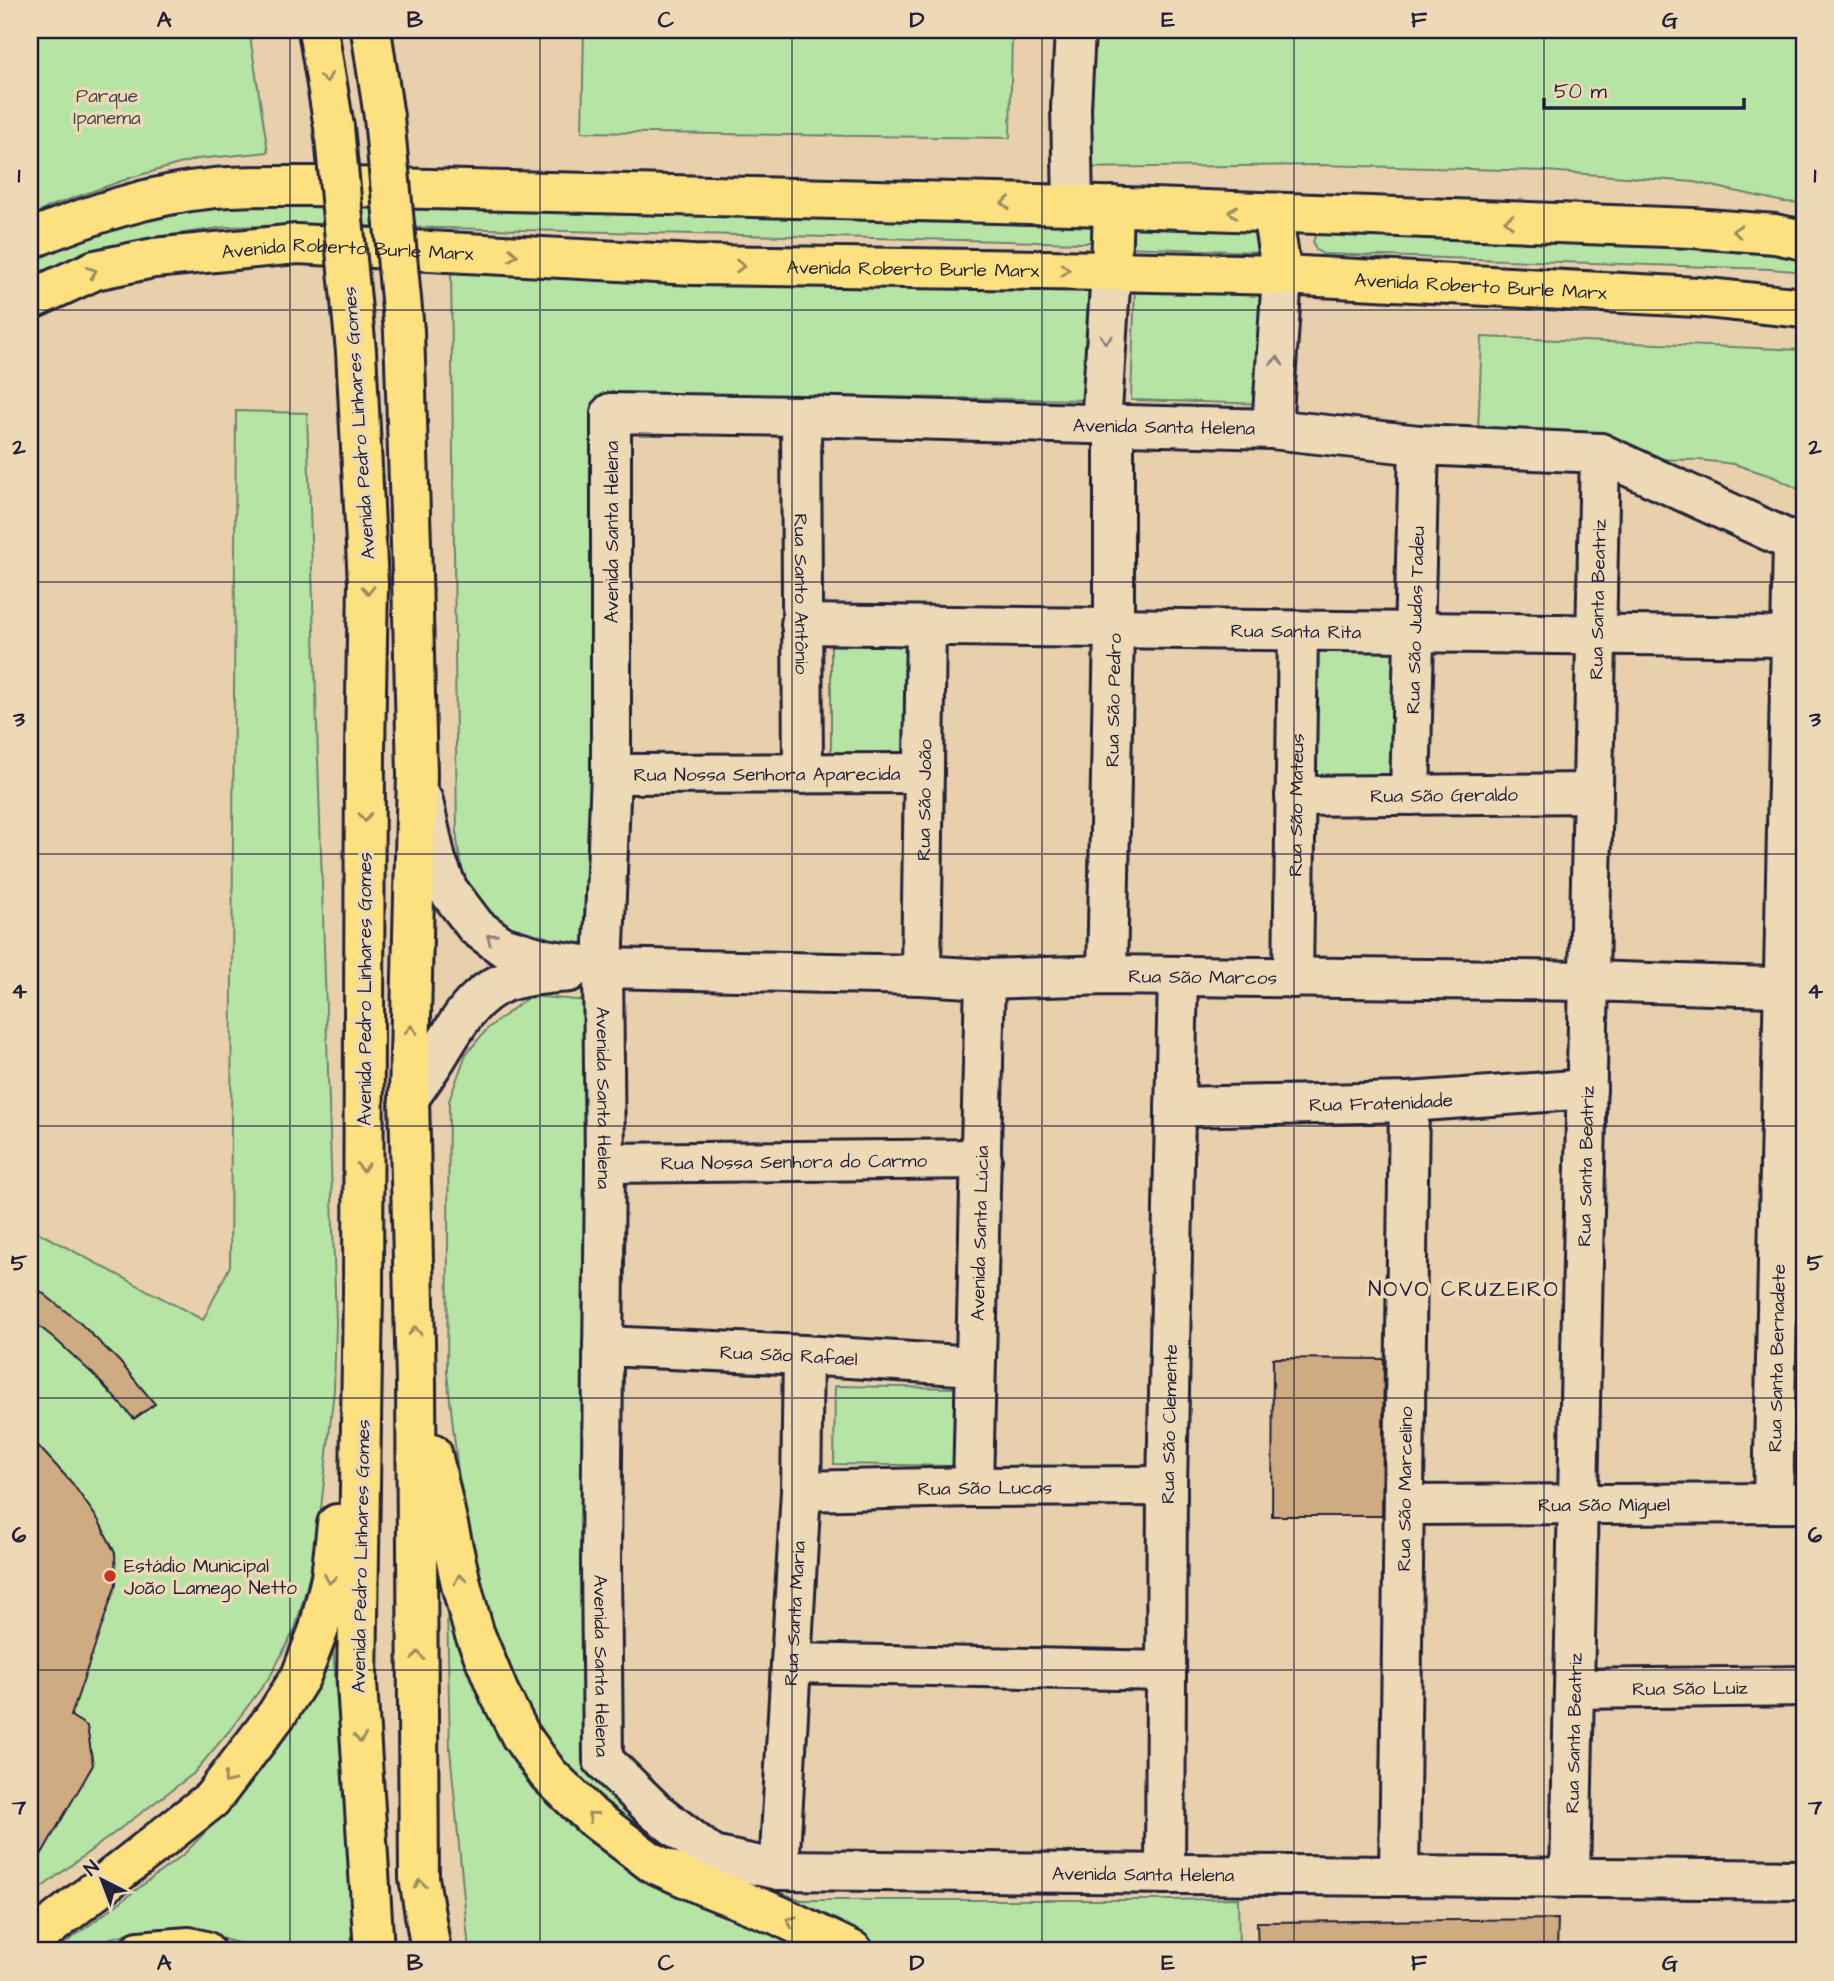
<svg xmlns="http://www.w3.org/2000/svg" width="1834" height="1981" font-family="'Architects Daughter',sans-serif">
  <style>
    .green { fill: #b5e4a4; stroke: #6c8370; stroke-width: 2 }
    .building { fill: #cfab81; stroke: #22223b; stroke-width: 2 }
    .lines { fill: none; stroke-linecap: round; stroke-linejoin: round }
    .minor-casing { stroke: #22223b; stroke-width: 44 }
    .major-casing { stroke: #22223b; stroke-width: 44 }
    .highway-casing { stroke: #22223b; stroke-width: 44 }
    .minor { stroke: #eed9b7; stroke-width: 38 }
    .major { stroke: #fde080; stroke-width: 38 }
    .highway { stroke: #fde080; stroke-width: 38 }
    .highway-bridge-casing { stroke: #22223b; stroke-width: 44; stroke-linecap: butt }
    .highway-bridge { stroke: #fde080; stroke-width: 38 }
    .oneway { stroke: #9a8a61 }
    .oneway2 { stroke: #887e79 }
    .grid { fill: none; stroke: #22223b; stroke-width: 2; stroke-opacity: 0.55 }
    .poi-dot { fill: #c8321e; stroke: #eed9b7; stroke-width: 2.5 }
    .labels { text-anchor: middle; stroke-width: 7; stroke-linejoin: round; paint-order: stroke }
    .park-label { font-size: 19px; fill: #3f4950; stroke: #eed9b7 }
    .street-label { font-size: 19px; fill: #22223b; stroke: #eed9b7 }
    .poi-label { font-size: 19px; fill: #22223b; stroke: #eed9b7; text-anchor: start }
    .neighbourhood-label { font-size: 21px; letter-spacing: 2px; fill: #22223b; stroke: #eed9b7 }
    .neatline { fill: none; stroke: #22223b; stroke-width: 2.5 }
    .grid-label { font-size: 23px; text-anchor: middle; font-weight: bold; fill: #22223b }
  </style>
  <rect width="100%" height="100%" fill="#e8d0ac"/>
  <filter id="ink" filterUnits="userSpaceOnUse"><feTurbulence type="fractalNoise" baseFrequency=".0143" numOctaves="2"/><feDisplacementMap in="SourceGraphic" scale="14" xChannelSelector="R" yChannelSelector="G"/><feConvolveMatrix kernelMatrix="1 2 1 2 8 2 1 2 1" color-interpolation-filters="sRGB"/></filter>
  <g filter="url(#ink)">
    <g class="green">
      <path d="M30 30H249L268 152 197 159 133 177 51 206 30 217Z"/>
      <path d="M584 30H1012L1010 138 582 132Z"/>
      <path d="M1075 30H1804V203L1784 202 1694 182 1545 171 1320 165 1071 168Z"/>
      <path d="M311 203 1085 220 1095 226 1093 240 1086 243 311 225 226 227 156 237 89 255 30 282V259C68 240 108 221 150 214 203 204 258 205 311 203Z"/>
      <path d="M1121 226 1260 231 1259 252 1124 247Z"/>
      <path d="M1323 230 1804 252V272L1771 269 1323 254 1316 250 1313 242 1316 234Z"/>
      <path d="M451 265 1099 277 1092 400 604 393 610 942C593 942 574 944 556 942 514 938 477 913 463 872 459 862 459 850 457 840Z"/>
      <path d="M1135 284 1272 288 1268 404 1131 400Z"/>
      <path d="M1482 337 1804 350V492L1774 477 1734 464 1699 460 1477 456Z"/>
      <path d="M236 411 307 413 336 1323 334 1390 318 1536 307 1586 295 1629 271 1675 230 1730 193 1774 30 1896V1228L203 1320 230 1266Z"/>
      <path d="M831 642H920L919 762H831Z"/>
      <path d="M1308 647 1410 648 1408 787 1305 786Z"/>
      <path d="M530 996 600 1002 592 1773 699 1863 801 1900H1175L1238 1898 1239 1951H877L814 1914 671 1860 564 1777 506 1687 471 1587 447 1373 449 1101 466 1054 488 1028Z"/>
      <path d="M835 1386 960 1388 959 1466 834 1464Z"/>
      <path d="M447 1606 505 1743 820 1951H469L450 1750Z"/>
      <path d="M332 1635 356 1951H260L246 1945 193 1931 139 1930 68 1951H55L184 1854 219 1818 288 1733 311 1689Z"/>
    </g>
    <g class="building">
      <path d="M30 1283 79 1322 119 1361 155 1404 134 1419 95 1376 54 1338 30 1319Z"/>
      <path d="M1273 1358 1384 1359 1382 1516H1272Z"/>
      <path d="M30 1437 72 1483 99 1521 115 1553 116 1584 71 1716 87 1726 93 1765 30 1874Z"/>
      <path d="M1558 1919 1557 1951H1258L1257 1922Z"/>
    </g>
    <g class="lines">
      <g class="minor-casing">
        <g id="minor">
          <path d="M1073 205 1071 108 1075 30"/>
          <path id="s1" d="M801 416 803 774"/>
          <path d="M1101 425 1111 271"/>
          <path d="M1272 429 1282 275"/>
          <path id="s2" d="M1804 547 1600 453 1419 445 1272 429 801 416 611 413V774L603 968 605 1163 601 1561 603 1760 656 1812 713 1856 779 1870 1804 1880"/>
          <path id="s3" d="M801 624 1791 637"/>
          <path id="s4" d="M611 774 924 773"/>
          <path id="s5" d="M1410 795 1419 445"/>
          <path id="s6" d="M1295 796 1593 793"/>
          <path id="s7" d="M423 801 436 860 448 890 476 927 502 946 545 959 603 968 921 975 985 979 1107 975 1589 981 1804 988"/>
          <path id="s8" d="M921 975 926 626"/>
          <path id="s9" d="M1107 975 1114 628V425"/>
          <path id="s10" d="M1293 978 1298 631"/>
          <path d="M409 1098C419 1084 428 1071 437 1057 455 1028 471 995 505 982 525 975 548 974 569 972"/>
          <path id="s11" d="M1175 1107 1409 1102 1587 1089"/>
          <path id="s12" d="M605 1163 982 1159"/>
          <path id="s13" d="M603 1346 803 1355 975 1366"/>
          <path id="s14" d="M973 1487C976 1318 982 1149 985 979"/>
          <path id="s15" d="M801 1491 973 1487 1167 1486"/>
          <path id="s16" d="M1773 1503 1793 542"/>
          <path id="s17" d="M1404 1505 1804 1503"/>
          <path d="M791 1663 1166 1671"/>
          <path id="s18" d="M1574 1689 1804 1686"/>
          <path id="s19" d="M779 1870 801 1491 803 1355"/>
          <path id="s20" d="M1165 1874 1167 1486 1178 976"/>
          <path id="s21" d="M1399 1876 1409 1102"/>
          <path id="s22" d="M1570 1878 1600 453"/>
        </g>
      </g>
      <g class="major-casing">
        <g id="major">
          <path d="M1272 213 1282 275"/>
          <path d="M30 239C89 215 151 194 215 188 247 185 279 186 311 186L1073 205 1693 228 1775 234 1804 240"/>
          <path d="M1111 271 1113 206"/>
          <path id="s23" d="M30 300 95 270 154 258 297 244 694 265 1111 271 1282 275 1697 297 1804 308"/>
        </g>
      </g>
      <g class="highway-casing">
        <g id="highway">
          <path d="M318 30 334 127"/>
          <path d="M371 30 384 117"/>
          <path d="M404 331 412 574 417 775 409 1098 416 1383 419 1878 431 1951"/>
          <path d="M356 351 368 584 365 750 363 1292 357 1683 374 1951"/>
          <path d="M432 1453 462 1588 474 1632 499 1693 521 1736 548 1774 592 1817 651 1862 702 1885 778 1915 853 1951"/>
          <path d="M30 1942 212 1799 277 1714 301 1676 319 1629 331 1578 337 1524"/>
          <path d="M139 1951 189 1947 205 1951"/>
        </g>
      </g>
      <use href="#minor" class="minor"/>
      <use href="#major" class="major"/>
      <use href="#highway" class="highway"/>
      <g class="highway-bridge-casing">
        <g id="highway-bridge">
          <path d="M384 117 404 331"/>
          <path d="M334 127 356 351"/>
        </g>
      </g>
      <use href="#highway-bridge" class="highway-bridge"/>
    </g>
    <defs><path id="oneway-chevron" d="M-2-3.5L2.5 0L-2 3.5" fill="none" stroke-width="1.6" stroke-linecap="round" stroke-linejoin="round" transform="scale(1.75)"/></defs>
    <g class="oneway">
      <use href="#oneway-chevron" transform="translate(326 78) rotate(81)"/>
      <use href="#oneway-chevron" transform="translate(1006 203) rotate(-179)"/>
      <use href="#oneway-chevron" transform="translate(1233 212) rotate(-178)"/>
      <use href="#oneway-chevron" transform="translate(1509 221) rotate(-178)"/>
      <use href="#oneway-chevron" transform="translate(1737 231) rotate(-175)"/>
      <use href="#oneway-chevron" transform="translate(513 255) rotate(3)"/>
      <use href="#oneway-chevron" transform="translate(740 266) rotate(1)"/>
      <use href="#oneway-chevron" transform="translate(1065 270) rotate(1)"/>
      <use href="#oneway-chevron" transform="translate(92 272) rotate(-20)"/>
      <use href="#oneway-chevron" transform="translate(368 590) rotate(90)"/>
      <use href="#oneway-chevron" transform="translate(365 817) rotate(90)"/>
      <use href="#oneway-chevron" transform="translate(411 1030) rotate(-89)"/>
      <use href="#oneway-chevron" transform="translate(363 1167) rotate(90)"/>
      <use href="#oneway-chevron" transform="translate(415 1331) rotate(-91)"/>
      <use href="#oneway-chevron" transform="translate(330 1579) rotate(100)"/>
      <use href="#oneway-chevron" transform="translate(460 1579) rotate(-102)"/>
      <use href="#oneway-chevron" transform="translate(418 1656) rotate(-90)"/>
      <use href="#oneway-chevron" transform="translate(360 1738) rotate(86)"/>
      <use href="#oneway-chevron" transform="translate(228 1779) rotate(128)"/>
      <use href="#oneway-chevron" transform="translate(592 1816) rotate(-139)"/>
      <use href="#oneway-chevron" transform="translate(420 1884) rotate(-97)"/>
      <use href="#oneway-chevron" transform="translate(791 1921) rotate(-155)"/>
    </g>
    <g class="oneway2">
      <use href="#oneway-chevron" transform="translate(1106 339) rotate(94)"/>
      <use href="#oneway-chevron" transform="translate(1277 361) rotate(-86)"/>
      <use href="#oneway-chevron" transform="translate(491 938) rotate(-143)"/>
    </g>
  </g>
  <path class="grid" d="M290 30V1951M540 30V1951M792 30V1951M1042 30V1951M1294 30V1951M1544 30V1951M30 310H1804M30 582H1804M30 854H1804M30 1126H1804M30 1398H1804M30 1670H1804"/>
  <circle class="poi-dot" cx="110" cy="1576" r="7"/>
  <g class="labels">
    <g class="park-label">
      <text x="107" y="102">Parque<tspan x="107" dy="22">Ipanema</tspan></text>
    </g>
    <g class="street-label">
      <text dy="7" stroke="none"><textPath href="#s23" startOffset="326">Avenida Roberto Burle Marx</textPath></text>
      <text dy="7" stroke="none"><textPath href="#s23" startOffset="892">Avenida Roberto Burle Marx</textPath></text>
      <text dy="7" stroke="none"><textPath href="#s23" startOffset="1460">Avenida Roberto Burle Marx</textPath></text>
      <text transform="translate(358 423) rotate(-94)" y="7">Avenida Pedro Linhares Gomes</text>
      <text transform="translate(1164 426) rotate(1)" y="7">Avenida Santa Helena</text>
      <text transform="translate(611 532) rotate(-90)" y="7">Avenida Santa Helena</text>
      <text dy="7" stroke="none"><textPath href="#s1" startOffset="178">Rua Santo Antônio</textPath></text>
      <text dy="7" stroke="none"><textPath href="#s22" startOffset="1279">Rua Santa Beatriz</textPath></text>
      <text dy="7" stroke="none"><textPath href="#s5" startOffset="175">Rua São Judas Tadeu</textPath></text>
      <text dy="7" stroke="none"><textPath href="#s3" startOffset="495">Rua Santa Rita</textPath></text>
      <text dy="7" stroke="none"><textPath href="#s9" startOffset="275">Rua São Pedro</textPath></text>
      <text dy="7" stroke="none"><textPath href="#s4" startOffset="156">Rua Nossa Senhora Aparecida</textPath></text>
      <text dy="7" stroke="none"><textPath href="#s6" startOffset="149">Rua São Geraldo</textPath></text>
      <text dy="7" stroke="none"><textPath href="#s8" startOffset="175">Rua São João</textPath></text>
      <text dy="7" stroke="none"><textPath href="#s10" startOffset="173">Rua São Mateus</textPath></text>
      <text dy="7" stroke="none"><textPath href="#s7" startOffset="875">Rua São Marcos</textPath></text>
      <text transform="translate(364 989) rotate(-90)" y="7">Avenida Pedro Linhares Gomes</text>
      <text dy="7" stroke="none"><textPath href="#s2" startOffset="1900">Avenida Santa Helena</textPath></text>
      <text dy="7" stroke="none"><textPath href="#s11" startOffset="206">Rua Fratenidade</textPath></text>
      <text dy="7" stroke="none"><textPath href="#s12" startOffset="189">Rua Nossa Senhora do Carmo</textPath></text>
      <text dy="7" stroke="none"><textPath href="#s22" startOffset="712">Rua Santa Beatriz</textPath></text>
      <text dy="7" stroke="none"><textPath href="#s14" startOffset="254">Avenida Santa Lúcia</textPath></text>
      <text dy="7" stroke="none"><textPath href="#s13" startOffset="186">Rua São Rafael</textPath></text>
      <text dy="7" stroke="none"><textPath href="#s16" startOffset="145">Rua Santa Bernadete</textPath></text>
      <text dy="7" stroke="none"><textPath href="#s20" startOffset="450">Rua São Clemente</textPath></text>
      <text dy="7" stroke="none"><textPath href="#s15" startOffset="184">Rua São Lucas</textPath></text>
      <text dy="7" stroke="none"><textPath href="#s21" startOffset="387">Rua São Marcelino</textPath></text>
      <text dy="7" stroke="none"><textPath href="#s17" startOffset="200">Rua São Miguel</textPath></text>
      <text transform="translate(360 1556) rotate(-89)" y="7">Avenida Pedro Linhares Gomes</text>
      <text dy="7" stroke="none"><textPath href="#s19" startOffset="257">Rua Santa Maria</textPath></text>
      <text dy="7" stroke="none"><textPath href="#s2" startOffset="2468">Avenida Santa Helena</textPath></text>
      <text dy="7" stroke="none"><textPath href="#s18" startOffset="116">Rua São Luiz</textPath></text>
      <text dy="7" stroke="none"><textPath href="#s22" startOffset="145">Rua Santa Beatriz</textPath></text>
      <text dy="7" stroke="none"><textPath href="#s2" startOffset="3140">Avenida Santa Helena</textPath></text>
    </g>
    <g class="poi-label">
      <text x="124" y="1572">Estádio Municipal<tspan x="124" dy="22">João Lamego Netto</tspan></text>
    </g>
    <g class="neighbourhood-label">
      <text x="1464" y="1296">NOVO CRUZEIRO</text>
    </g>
  </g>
  <rect width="1834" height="1981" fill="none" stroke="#eed9b7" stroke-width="77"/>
  <g transform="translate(102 1880) rotate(318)" stroke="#eed9b7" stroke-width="5" paint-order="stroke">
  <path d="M0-5L12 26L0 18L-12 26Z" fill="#22223b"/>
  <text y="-10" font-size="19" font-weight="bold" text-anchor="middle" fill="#22223b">N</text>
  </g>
  <path d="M1544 98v10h200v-10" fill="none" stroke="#22223b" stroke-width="3.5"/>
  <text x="1554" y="98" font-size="21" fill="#22223b" stroke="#eed9b7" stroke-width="5" paint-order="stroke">50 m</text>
  <rect x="38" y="38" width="1758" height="1904" class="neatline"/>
  <g class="grid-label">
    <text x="164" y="27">A</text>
    <text x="415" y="27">B</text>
    <text x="666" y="27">C</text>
    <text x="917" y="27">D</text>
    <text x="1168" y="27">E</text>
    <text x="1419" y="27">F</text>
    <text x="1670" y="27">G</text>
    <text x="19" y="182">1</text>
    <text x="1815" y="182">1</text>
    <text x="19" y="454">2</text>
    <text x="1815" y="454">2</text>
    <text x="19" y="726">3</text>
    <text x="1815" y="726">3</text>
    <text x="19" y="998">4</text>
    <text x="1815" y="998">4</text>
    <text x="19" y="1270">5</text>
    <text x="1815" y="1270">5</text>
    <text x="19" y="1542">6</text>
    <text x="1815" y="1542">6</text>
    <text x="19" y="1814">7</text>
    <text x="1815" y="1814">7</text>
    <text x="164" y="1970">A</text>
    <text x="415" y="1970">B</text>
    <text x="666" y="1970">C</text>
    <text x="917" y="1970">D</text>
    <text x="1168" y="1970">E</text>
    <text x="1419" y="1970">F</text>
    <text x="1670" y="1970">G</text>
  </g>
</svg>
